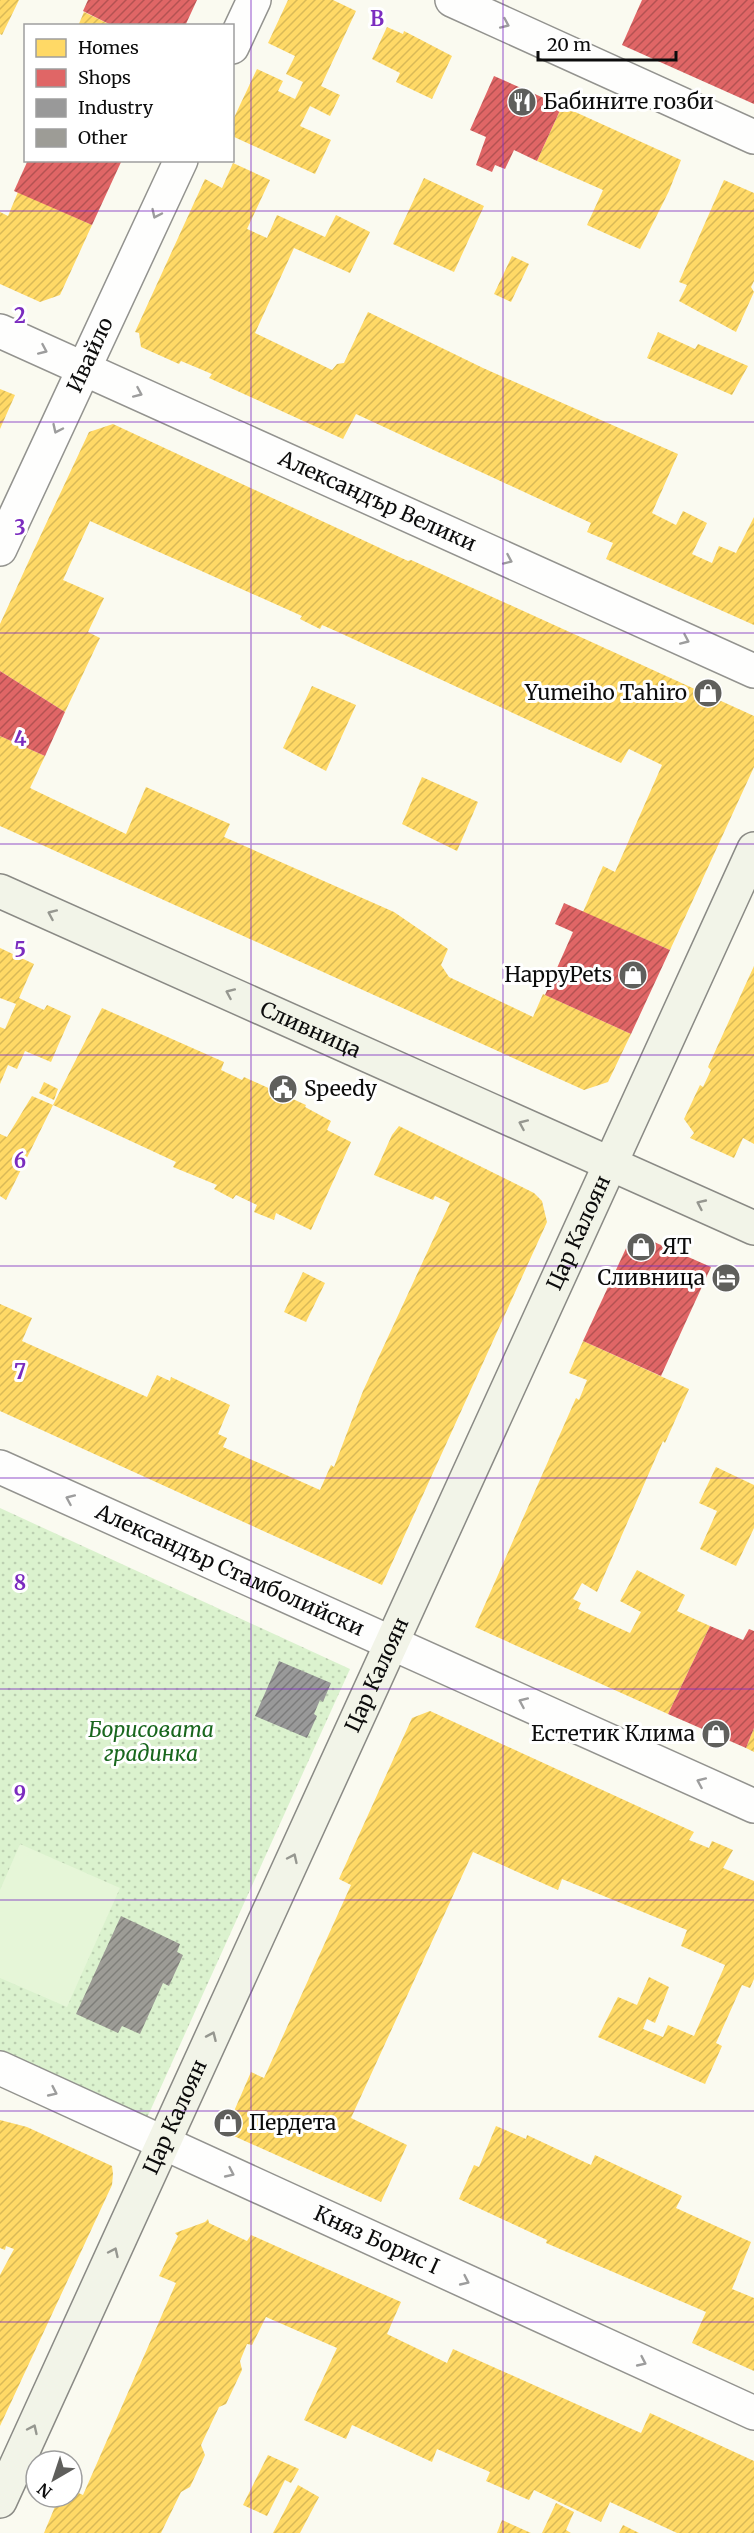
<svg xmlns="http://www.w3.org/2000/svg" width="754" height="2533" font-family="Merriweather,serif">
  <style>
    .grass { fill: url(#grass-dots) }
    .pitch { fill: #e6f6d8 }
    .homes { fill: url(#homes-hatch) }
    .shops { fill: url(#shops-hatch) }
    .industry { fill: url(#industry-hatch) }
    .building { fill: url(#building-hatch) }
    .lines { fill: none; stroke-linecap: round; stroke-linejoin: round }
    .street-casing { stroke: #93938f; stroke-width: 36 }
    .secondary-casing { stroke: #8a8a85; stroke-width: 36 }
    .street { stroke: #fefefd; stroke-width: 33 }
    .secondary { stroke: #f2f4e8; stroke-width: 33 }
    .oneway { stroke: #9d9d9d }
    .oneway2 { stroke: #969790 }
    .grid { fill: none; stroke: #7b2cbf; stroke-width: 1.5; stroke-opacity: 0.55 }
    .labels { text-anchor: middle; stroke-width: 6; stroke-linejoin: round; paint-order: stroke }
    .poi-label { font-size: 21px; fill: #0c0c0c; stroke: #fff; text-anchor: start }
    .street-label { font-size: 21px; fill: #0c0c0c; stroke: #fff }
    .park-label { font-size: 21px; font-style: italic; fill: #19671e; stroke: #fff }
    .grid-label { font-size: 20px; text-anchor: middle; font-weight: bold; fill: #7b2cbf; stroke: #fff; stroke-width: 6; stroke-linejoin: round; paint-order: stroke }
  </style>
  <defs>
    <pattern id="grass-dots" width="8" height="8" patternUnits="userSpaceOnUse" patternTransform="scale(1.5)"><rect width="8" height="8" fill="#dbf2ce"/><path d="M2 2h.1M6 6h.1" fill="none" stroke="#bbceb0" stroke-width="1.8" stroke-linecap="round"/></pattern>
    <pattern id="homes-hatch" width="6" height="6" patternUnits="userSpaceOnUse" patternTransform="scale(1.5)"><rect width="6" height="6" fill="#ffd966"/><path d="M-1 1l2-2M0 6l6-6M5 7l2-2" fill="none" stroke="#d9b957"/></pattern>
    <pattern id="shops-hatch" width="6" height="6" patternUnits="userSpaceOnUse" patternTransform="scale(1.5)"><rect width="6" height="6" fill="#e06666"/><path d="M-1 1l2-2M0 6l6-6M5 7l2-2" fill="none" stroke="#b45252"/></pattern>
    <pattern id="industry-hatch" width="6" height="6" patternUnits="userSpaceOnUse" patternTransform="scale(1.5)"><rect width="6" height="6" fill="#999"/><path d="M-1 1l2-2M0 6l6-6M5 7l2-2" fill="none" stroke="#7b7b7b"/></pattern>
    <pattern id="building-hatch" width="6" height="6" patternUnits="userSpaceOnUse" patternTransform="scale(1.5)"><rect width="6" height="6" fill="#9d9c96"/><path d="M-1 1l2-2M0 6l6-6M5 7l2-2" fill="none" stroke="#7e7e79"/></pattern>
  </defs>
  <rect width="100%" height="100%" fill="#fafaf0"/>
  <path class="grass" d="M0 1508 350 1669 146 2120 0 2053Z"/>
  <path class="pitch" d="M20 1844 120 1888 67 2007 0 1978V1890Z"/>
  <g class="homes">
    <path d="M0 0H19L2 35 0 34Z"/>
    <path d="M288 0H333L356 11 321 86 340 95 330 116 310 106 300 126 331 140 315 174 232 136V122L257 69 283 81 278 91 295 99 303 82 286 74 295 56 268 43Z"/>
    <path d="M84 12 113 26H78Z"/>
    <path d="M387 27 403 34 404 31 452 56 432 99 396 82 400 73 372 59Z"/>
    <path d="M562 106 681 160 669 191 640 249 587 225 603 190 537 161Z"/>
    <path d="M233 163 270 180 247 229 267 238 277 215 325 237 336 215 370 232 350 273 294 248 255 333 332 370 337 364 344 363 368 312 483 368 678 454 652 513 676 525 683 511 707 523 692 554 712 563 719 546 736 553 754 517V625L606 559 613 543 587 532 591 523 356 414 343 439 209 378 212 374 181 361 179 364 141 347 139 333 135 332 205 179 222 188Z"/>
    <path d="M424 178 484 206 454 272 393 244Z"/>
    <path d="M724 180 754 193V281L751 287 754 292 736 332 679 301 687 285 679 282Z"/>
    <path d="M18 192 92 225 60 295 40 302 0 284V212L8 216Z"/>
    <path d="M512 256 529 264 511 302 494 294Z"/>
    <path d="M658 332 695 349 698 344 748 366 732 395 647 358Z"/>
    <path d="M0 389 15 395 0 429Z"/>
    <path d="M113 424 408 561 411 560 754 716V767L670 950 583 912 603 866 615 872 662 765 629 749 621 763 338 632 322 625 320 629 300 619 302 616 90 521 63 580 104 598 88 632 100 638 65 712 0 671V624L38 541 89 432Z"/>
    <path d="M312 686 356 705 326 771 283 748Z"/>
    <path d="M0 736 45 756 30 788 126 834 146 787 230 824 224 837 394 912 448 949 441 965 449 977 533 1017 543 994 631 1034 608 1082 584 1090 0 826Z"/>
    <path d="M422 777 478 802 457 851 402 824Z"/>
    <path d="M0 948 34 964 19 998 44 1010 47 1005 71 1016 51 1062 25 1051 17 1069 8 1065 0 1084V1027L5 1029 16 1004 0 998Z"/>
    <path d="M754 966V1144L743 1138 734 1158 690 1138 694 1133 684 1119 700 1085 703 1087 711 1070 708 1067Z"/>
    <path d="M102 1008 224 1062 221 1070 242 1080 244 1077 306 1105 305 1107 331 1121 327 1130 351 1142 311 1230 276 1213 274 1220 254 1212 257 1205 236 1195 233 1199 214 1189 217 1185 173 1167 176 1162 53 1105Z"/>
    <path d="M44 1082 58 1089 54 1100 39 1093Z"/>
    <path d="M32 1096 53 1105 6 1200 0 1196V1134L7 1137Z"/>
    <path d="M399 1126 534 1193 542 1201 547 1222 382 1585 0 1411V1304L32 1318 22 1341 147 1397 157 1375 170 1381 171 1377 230 1405 218 1434 227 1438 223 1447 320 1490 331 1465 334 1467 363 1391 450 1203 435 1196 433 1200 374 1175 392 1135Z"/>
    <path d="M303 1272 325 1283 306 1322 284 1312Z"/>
    <path d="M583 1341 689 1389 665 1443 663 1441 597 1592 582 1583 573 1599 581 1603 578 1609 630 1633 641 1612 620 1601 637 1570 685 1595 677 1611 710 1626 668 1714 475 1627 576 1398 579 1400 587 1380 569 1373Z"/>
    <path d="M716 1467 754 1485V1528L736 1566 700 1549 717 1511 699 1503Z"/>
    <path d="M430 1711 694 1832 689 1840 709 1848 712 1841 733 1850 723 1868 754 1881V1979L750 1988 742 1985 716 2043 722 2046 705 2084 598 2037 618 1997 637 2005 649 1977 669 1987 655 2023 647 2019 643 2029 663 2037 668 2025 694 2036 725 1965 681 1946 687 1930 562 1879 558 1890 473 1852 351 2118 407 2145 381 2202 225 2132 251 2072 264 2078 351 1885 339 1879 412 1718Z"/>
    <path d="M754 1728V1752L746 1748Z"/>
    <path d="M0 2120 27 2127 112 2166 113 2174 112 2185 0 2426V2275L14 2249 6 2246 5 2250 0 2248Z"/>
    <path d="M496 2126 526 2139 527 2135 591 2165 595 2155 682 2196 676 2208 751 2242 732 2289 754 2298V2371L692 2343 706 2312 546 2243 547 2240 459 2199 474 2165 479 2167Z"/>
    <path d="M208 2219 209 2223 247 2241 251 2235 401 2302 387 2334 447 2363 453 2349 641 2433 650 2413 754 2461V2533H677L610 2502 601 2522 534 2490 529 2500 486 2481 490 2472 437 2449 432 2462 352 2425 346 2439 304 2420 337 2348 266 2317 252 2345 247 2344 240 2361 242 2370 226 2404 219 2407 201 2445 205 2455 190 2487 181 2492 161 2533H44L59 2497H72V2490L83 2495 176 2283 159 2276 178 2236 175 2233 205 2222Z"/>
    <path d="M268 2455 299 2469 291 2483 285 2480 267 2516 243 2505Z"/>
    <path d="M298 2485 319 2497 300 2533H273Z"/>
    <path d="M556 2503 574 2512 566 2530 571 2533H542Z"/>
    <path d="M502 2520 531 2533H497Z"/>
    <path d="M623 2525 639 2533H619Z"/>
  </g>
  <g class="shops">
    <path d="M88 0H197L185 26H113L83 11Z"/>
    <path d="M642 0H754V104L622 45Z"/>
    <path d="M494 76 562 106 537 161 514 150 505 169 495 165 492 172 476 165 486 137 470 130Z"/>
    <path d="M28 160H122L92 225 14 191Z"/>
    <path d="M0 671 65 712 45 756 0 736Z"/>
    <path d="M564 903 670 950 631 1034 545 995 573 932 555 924Z"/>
    <path d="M645 1238 711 1267 661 1376 583 1341 628 1244Z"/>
    <path d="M710 1626 743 1640 749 1629 754 1631V1728L746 1748 668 1714Z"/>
  </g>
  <path class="industry" d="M279 1661 331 1683 323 1702 320 1700 314 1714 317 1716 307 1738 255 1716Z"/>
  <path class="building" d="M121 1916 180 1944 177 1952 183 1955 169 1986 163 1983 140 2034 122 2026 118 2033 76 2014Z"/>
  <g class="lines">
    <g class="street-casing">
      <g id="street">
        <path d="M452 0 754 137"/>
        <path d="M232 47 254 0"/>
        <path id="s1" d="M0 331 754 671"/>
        <path id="s2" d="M0 549 181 160"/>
        <path id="s3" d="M0 1467 754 1806"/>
        <path id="s4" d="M0 2068 754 2413"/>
      </g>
    </g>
    <g class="secondary-casing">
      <g id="secondary">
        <path id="s5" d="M0 891 754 1228"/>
        <path id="s6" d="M0 2501 754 849"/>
      </g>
    </g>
    <use href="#street" class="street"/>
    <use href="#secondary" class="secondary"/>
  </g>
  <defs><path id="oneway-chevron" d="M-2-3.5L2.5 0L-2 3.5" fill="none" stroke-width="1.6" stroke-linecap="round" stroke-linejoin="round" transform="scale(1.5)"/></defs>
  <g class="oneway">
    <use href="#oneway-chevron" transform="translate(505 24) rotate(24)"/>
    <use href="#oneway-chevron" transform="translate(156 214) rotate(115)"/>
    <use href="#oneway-chevron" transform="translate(43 350) rotate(24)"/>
    <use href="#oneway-chevron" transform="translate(138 393) rotate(24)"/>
    <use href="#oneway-chevron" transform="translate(57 429) rotate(115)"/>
    <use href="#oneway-chevron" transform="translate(508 560) rotate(24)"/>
    <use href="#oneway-chevron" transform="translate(685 640) rotate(24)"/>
    <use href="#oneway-chevron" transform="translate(70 1499) rotate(-156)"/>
    <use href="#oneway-chevron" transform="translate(523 1702) rotate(-156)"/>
    <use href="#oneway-chevron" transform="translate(701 1782) rotate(-156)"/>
    <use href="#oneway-chevron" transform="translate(53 2092) rotate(25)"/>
    <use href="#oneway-chevron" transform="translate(230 2173) rotate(25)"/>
    <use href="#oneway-chevron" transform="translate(465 2281) rotate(25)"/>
    <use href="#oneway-chevron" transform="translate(642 2362) rotate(25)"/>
  </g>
  <g class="oneway2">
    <use href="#oneway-chevron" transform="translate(52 914) rotate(-156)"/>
    <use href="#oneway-chevron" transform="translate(230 993) rotate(-156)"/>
    <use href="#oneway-chevron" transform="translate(523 1124) rotate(-156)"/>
    <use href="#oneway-chevron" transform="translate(701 1204) rotate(-155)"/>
    <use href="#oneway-chevron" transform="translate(293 1858) rotate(-65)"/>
    <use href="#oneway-chevron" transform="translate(212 2036) rotate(-66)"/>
    <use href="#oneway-chevron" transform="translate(114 2252) rotate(-65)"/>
    <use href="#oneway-chevron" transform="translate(33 2429) rotate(-65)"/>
  </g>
  <path class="grid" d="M251 0V2533M503 0V2533M0 211H754M0 422H754M0 633H754M0 844H754M0 1055H754M0 1266H754M0 1478H754M0 1689H754M0 1900H754M0 2111H754M0 2322H754"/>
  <defs>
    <g id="restaurant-disc" transform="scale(1.5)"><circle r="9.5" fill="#5f5f5c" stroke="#fff"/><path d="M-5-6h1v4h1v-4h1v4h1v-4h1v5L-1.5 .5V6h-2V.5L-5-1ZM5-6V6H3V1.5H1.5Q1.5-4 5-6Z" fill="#fff"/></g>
    <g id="shop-disc" transform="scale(1.5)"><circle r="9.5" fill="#5f5f5c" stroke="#fff"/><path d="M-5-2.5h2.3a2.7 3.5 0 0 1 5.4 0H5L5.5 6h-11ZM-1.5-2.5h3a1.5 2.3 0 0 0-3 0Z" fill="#fff"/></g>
    <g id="civic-disc" transform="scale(1.5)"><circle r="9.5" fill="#5f5f5c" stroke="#fff"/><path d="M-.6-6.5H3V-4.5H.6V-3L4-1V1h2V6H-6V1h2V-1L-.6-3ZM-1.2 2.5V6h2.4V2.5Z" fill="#fff"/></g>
    <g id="hotel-disc" transform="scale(1.5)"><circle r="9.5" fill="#5f5f5c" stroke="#fff"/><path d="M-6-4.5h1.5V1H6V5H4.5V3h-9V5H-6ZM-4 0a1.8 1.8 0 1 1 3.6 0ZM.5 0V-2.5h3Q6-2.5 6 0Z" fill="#fff"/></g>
  </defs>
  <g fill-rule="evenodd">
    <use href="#restaurant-disc" x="522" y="102"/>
    <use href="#shop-disc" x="708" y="693"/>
    <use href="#shop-disc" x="633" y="975"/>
    <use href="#civic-disc" x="283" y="1089"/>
    <use href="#shop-disc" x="641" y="1247"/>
    <use href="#hotel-disc" x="726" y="1278"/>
    <use href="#shop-disc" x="716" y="1734"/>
    <use href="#shop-disc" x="228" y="2123"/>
  </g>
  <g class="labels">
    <g class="poi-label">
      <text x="543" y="109">Бабините гозби</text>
      <text x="687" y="700" text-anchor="end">Yumeiho Tahiro</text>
      <text x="612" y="982" text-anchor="end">HappyPets</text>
      <text x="304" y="1096">Speedy</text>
      <text x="662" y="1254">ЯТ</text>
      <text x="705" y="1285" text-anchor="end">Сливница</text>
      <text x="695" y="1741" text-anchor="end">Естетик Клима</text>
      <text x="249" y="2130">Пердета</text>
    </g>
    <g class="street-label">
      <text dy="7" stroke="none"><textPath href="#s2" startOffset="214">Ивайло</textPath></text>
      <text dy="7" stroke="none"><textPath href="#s1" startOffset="414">Александър Велики</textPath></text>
      <text dy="7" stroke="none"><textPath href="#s5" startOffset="340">Сливница</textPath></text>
      <text dy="7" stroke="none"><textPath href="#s6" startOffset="1394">Цар Калоян</textPath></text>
      <text dy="7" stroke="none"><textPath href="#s3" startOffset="252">Александър Стамболийски</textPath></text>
      <text dy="7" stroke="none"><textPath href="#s6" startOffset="908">Цар Калоян</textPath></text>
      <text dy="7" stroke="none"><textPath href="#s6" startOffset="422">Цар Калоян</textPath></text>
      <text dy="7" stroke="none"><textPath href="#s4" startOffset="414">Княз Борис I</textPath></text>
    </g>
    <g class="park-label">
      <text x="151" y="1737">Борисовата<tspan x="151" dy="24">градинка</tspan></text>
    </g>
  </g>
  <g class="grid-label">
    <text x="377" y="26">B</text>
    <text x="20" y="323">2</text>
    <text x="20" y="535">3</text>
    <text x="20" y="746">4</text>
    <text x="20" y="957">5</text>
    <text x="20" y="1168">6</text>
    <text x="20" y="1379">7</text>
    <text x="20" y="1590">8</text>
    <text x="20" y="1801">9</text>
  </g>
  <rect x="24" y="24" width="210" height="138" fill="#ffffff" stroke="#9e9e9e" stroke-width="1.5"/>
  <rect x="36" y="39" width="30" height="18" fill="#ffd966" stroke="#9e9e9e" stroke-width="1.5"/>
  <text x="78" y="54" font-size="18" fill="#0c0c0c">Homes</text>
  <rect x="36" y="69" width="30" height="18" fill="#e06666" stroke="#9e9e9e" stroke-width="1.5"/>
  <text x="78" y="84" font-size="18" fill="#0c0c0c">Shops</text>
  <rect x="36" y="99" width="30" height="18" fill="#999999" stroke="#9e9e9e" stroke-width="1.5"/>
  <text x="78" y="114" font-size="18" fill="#0c0c0c">Industry</text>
  <rect x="36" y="129" width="30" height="18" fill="#9d9c96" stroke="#9e9e9e" stroke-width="1.5"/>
  <text x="78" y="144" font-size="18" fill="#0c0c0c">Other</text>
  <g transform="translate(54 2479) rotate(219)"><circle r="28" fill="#ffffff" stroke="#9e9e9e" stroke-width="1.5"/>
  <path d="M0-4.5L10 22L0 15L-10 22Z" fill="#5f5f5c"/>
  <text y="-9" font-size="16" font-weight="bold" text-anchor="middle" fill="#0c0c0c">N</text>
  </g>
  <path d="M538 51v9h138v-9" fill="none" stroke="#0c0c0c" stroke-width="3"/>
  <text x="547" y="51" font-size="18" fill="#0c0c0c" stroke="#ffffff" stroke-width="4.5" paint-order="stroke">20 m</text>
</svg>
